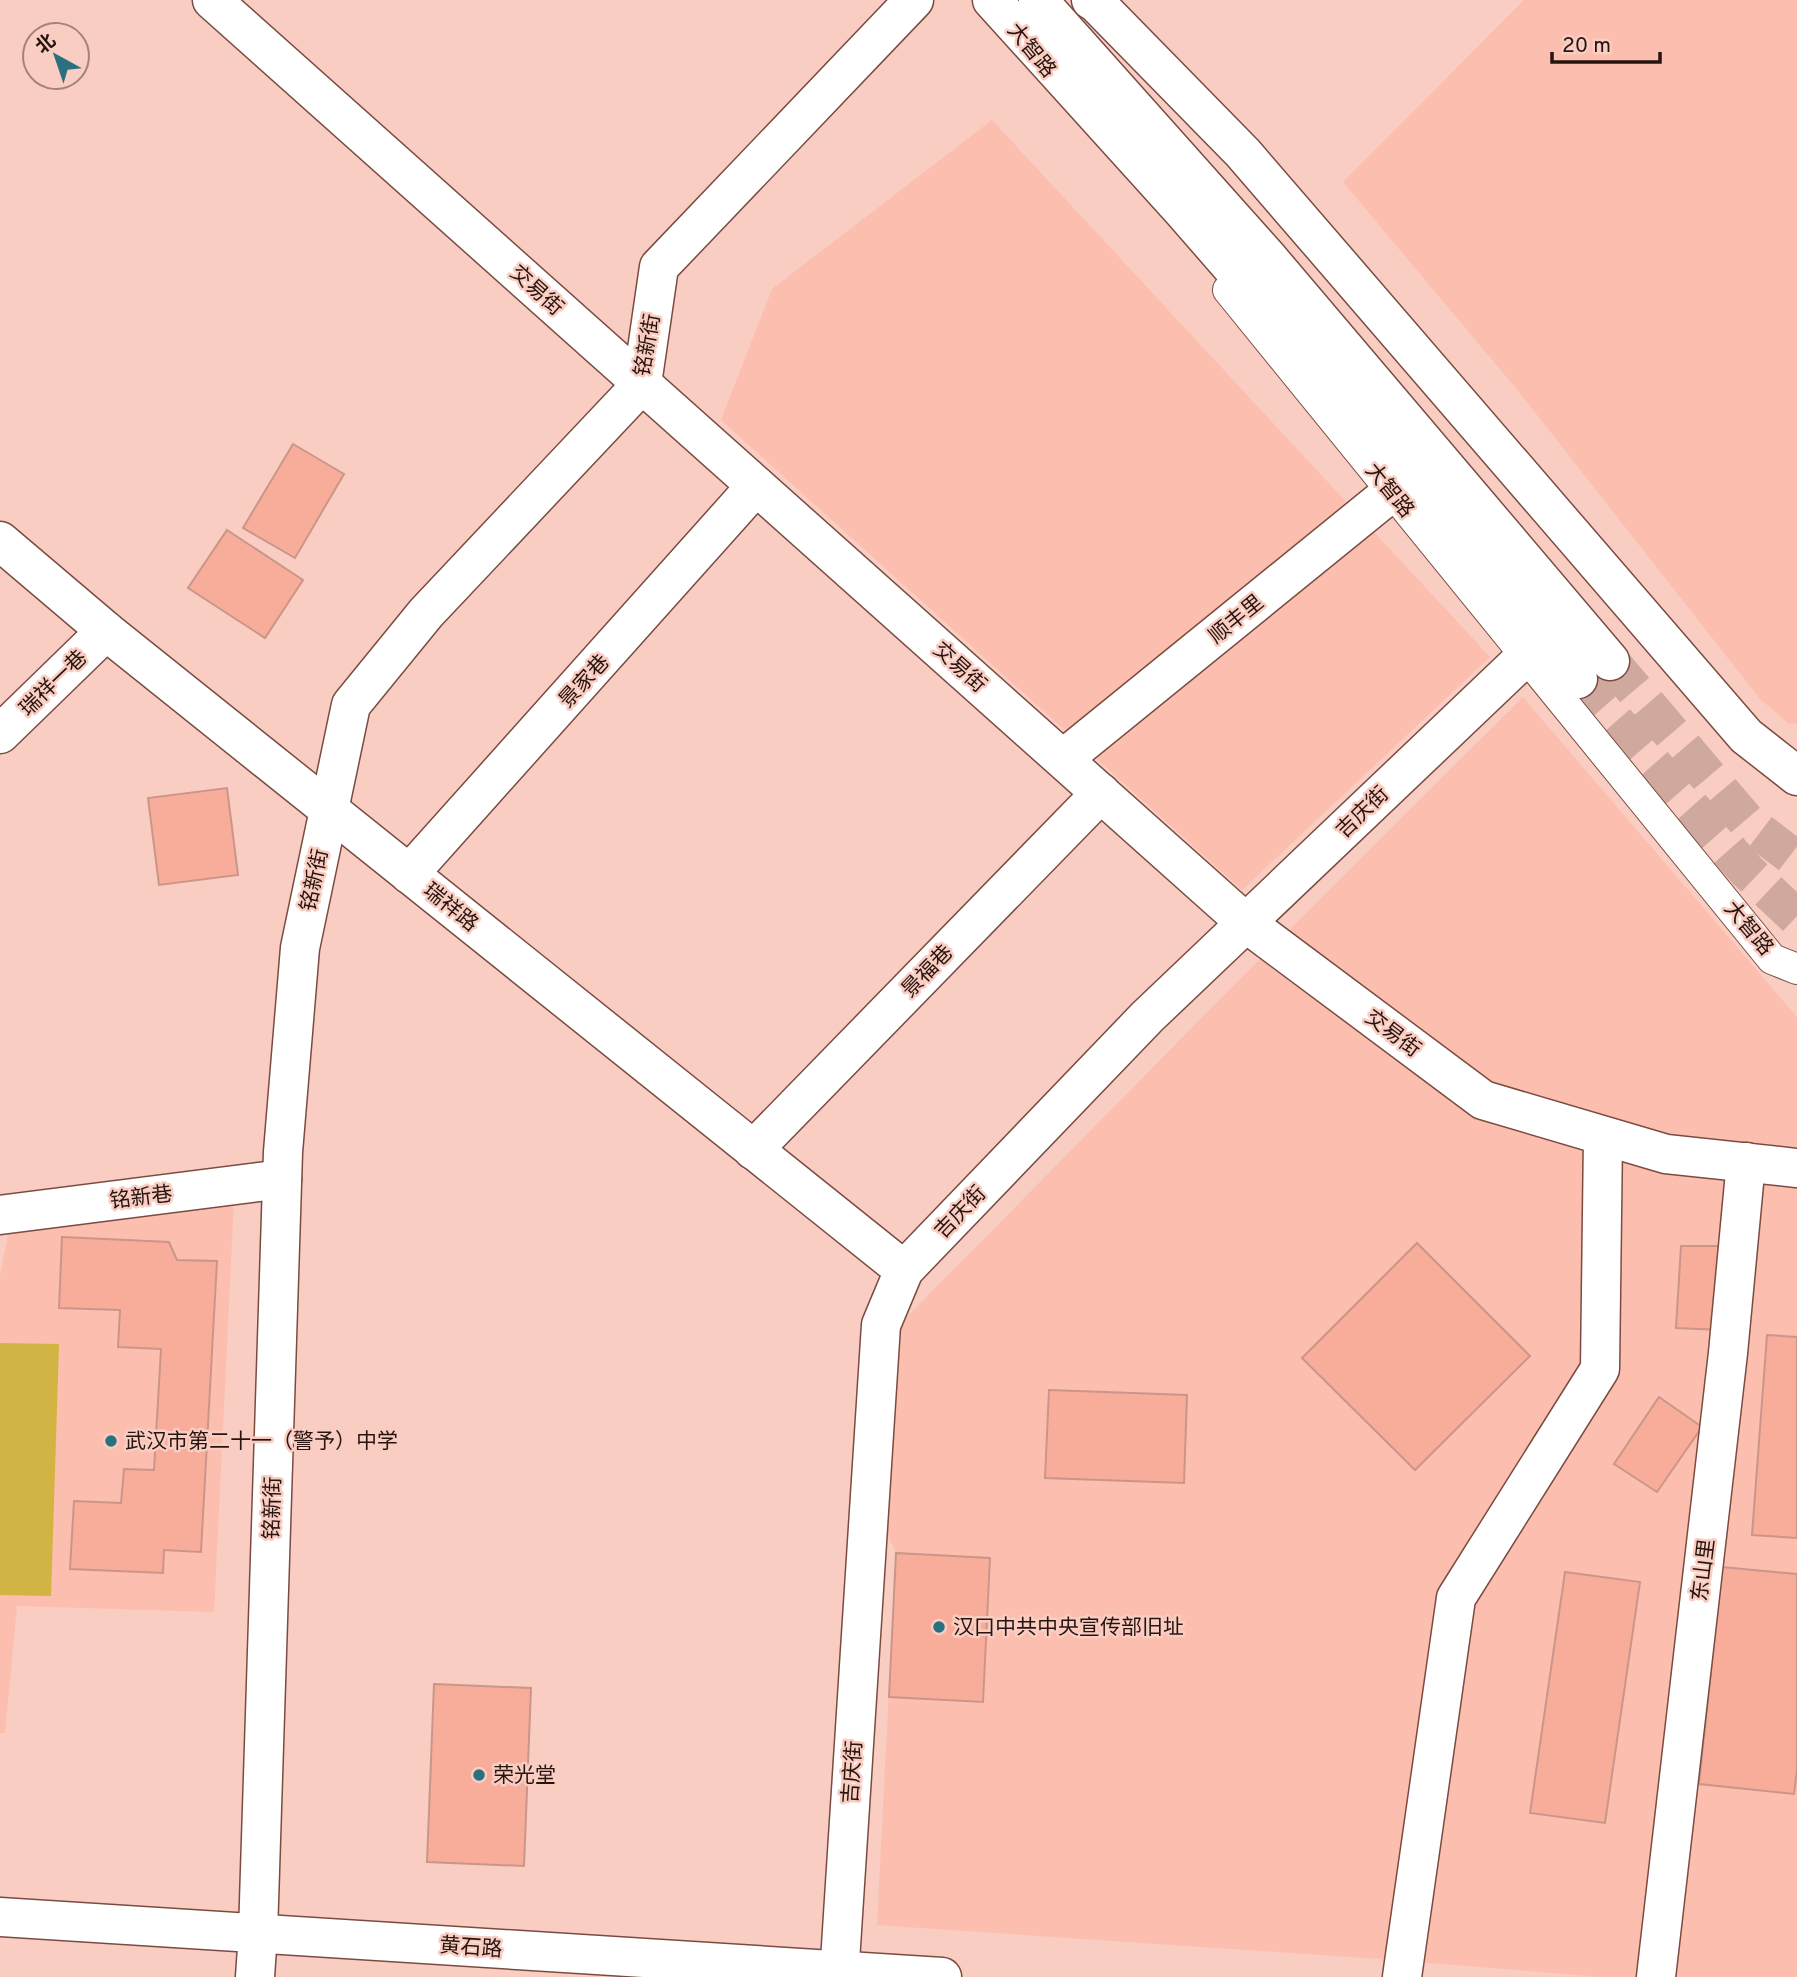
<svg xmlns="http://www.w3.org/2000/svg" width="1797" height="1977" font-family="Overpass,'Noto Sans SC',sans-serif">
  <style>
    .built { fill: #fcbeae }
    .green { fill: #d1b443 }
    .building { fill: #f8ad9b; stroke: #ca9689; stroke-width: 2 }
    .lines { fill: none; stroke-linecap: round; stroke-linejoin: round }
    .primary-tunnel { stroke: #cfa89e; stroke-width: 38; stroke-dasharray: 38 19; stroke-linecap: butt }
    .pedestrian-casing { stroke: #7a4c41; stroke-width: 32 }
    .minor-casing { stroke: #7a4c41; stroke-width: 41 }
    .tertiary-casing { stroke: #7a4c41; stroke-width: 41 }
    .primary-casing { stroke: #7a4c41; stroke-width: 41 }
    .pedestrian { stroke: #fff; stroke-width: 30 }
    .minor { stroke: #fff; stroke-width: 38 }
    .tertiary { stroke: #fff; stroke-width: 38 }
    .primary { stroke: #fff; stroke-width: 38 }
    .poi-dot { fill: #2a707e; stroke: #f9cdc2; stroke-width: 2.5 }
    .labels { text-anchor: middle; stroke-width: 5; stroke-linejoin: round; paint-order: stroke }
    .street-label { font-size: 21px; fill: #27140f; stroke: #f9cdc2 }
    .poi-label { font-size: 21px; fill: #27140f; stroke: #f9cdc2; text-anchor: start }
  </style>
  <rect width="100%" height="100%" fill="#f9cdc2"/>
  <g class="built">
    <path d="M1524 0H1797V723L1789 724 1760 699 1519 392 1343 182Z"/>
    <path d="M992 120 1490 657 1242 890 721 420 772 289Z"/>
    <path d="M1523 697 1797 1017V1977H1602L1379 1959 877 1925 896 1553 884 1527 890 1334 1236 983Z"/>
    <path d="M234 1201 214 1612 17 1606 5 1733H0V1276L9 1229Z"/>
  </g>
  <path class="green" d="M0 1343 59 1344 51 1596 0 1595Z"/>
  <g class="building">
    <path d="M293 444 344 474 295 558 243 528Z"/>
    <path d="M227 530 303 580 265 638 188 588Z"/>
    <path d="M227 788 238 875 159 885 148 798Z"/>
    <path d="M62 1237 169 1242 177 1260 217 1261 201 1552 164 1550 163 1573 70 1569 74 1501 121 1503 124 1469 154 1470 161 1349 118 1347 120 1310 59 1308Z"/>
    <path d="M1417 1243 1530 1356 1415 1470 1302 1358Z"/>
    <path d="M1681 1246H1725L1721 1330 1676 1328Z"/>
    <path d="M1767 1335 1797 1337V1538L1752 1535Z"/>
    <path d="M1049 1390 1187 1395 1184 1483 1045 1478Z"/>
    <path d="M1659 1397 1702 1427 1657 1492 1614 1464Z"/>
    <path d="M896 1553 990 1558 983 1702 889 1697Z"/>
    <path d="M1722 1567 1797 1574V1769L1794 1794 1699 1784Z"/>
    <path d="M1565 1572 1640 1582 1605 1823 1530 1813Z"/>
    <path d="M434 1684 531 1688 524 1866 427 1862Z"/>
  </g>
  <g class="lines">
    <g class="primary-tunnel">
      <path d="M1610 661 1747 822 1797 860"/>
      <path d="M1578 679 1747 871 1797 918"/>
    </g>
    <g class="pedestrian-casing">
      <path id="pedestrian" d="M1228 290 1772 959 1797 969"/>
    </g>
    <g class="minor-casing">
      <g id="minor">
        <path d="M0 541 106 631 904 1270"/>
        <path d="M0 734 106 631"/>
        <path d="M1063 759 1409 478"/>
        <path d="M409 874 756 486"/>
        <path d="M753 1150 1101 793"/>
        <path d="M0 1215 282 1179"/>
        <path d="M839 1977 881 1325 904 1270 1147 1017 1526 656"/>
        <path d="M1402 1977 1456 1598 1600 1369 1603 1137"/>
        <path d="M1656 1977 1728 1353 1746 1162"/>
      </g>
    </g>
    <g class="tertiary-casing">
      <g id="tertiary">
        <path d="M212 0 1246 923 1483 1100 1666 1154 1797 1168"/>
        <path d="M1091 0 1096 3 1243 153 1746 736 1797 776"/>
        <path d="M0 1917 942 1977"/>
        <path d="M255 1977 258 1933 283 1152 300 948 351 705 426 613 642 384 659 267 914 0"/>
      </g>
    </g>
    <g class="primary-casing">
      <g id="primary">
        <path d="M992 0 1182 210 1318 366 1578 679"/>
        <path d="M1038 0 1269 259 1610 661"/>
      </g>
    </g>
    <use href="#pedestrian" class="pedestrian"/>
    <use href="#minor" class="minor"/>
    <use href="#tertiary" class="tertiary"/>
    <use href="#primary" class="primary"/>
  </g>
  <g class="poi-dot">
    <circle cx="111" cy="1441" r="7"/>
    <circle cx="939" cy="1627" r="7"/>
    <circle cx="479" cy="1775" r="7"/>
  </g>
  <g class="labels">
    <g class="street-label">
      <text transform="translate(1032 50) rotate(51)" y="7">大智路</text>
      <text transform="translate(537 290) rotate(42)" y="7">交易街</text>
      <text transform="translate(647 345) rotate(-80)" y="7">铭新街</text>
      <text transform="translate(1390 490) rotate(51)" y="7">大智路</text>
      <text transform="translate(1236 619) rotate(-39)" y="7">顺丰里</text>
      <text transform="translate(960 667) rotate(42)" y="7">交易街</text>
      <text transform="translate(584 681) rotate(-48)" y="7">景家巷</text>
      <text transform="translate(53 683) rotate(-44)" y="7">瑞祥一巷</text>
      <text transform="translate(1362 812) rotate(-44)" y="7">吉庆街</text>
      <text transform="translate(314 880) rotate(-78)" y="7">铭新街</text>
      <text transform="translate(451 907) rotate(39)" y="7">瑞祥路</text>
      <text transform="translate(1749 928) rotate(50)" y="7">大智路</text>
      <text transform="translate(927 971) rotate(-46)" y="7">景福巷</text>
      <text transform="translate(1393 1033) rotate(37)" y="7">交易街</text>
      <text transform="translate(141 1197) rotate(-7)" y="7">铭新巷</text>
      <text transform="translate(960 1212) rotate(-46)" y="7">吉庆街</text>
      <text transform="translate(272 1508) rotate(-88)" y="7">铭新街</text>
      <text transform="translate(1703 1570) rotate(-83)" y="7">东山里</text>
      <text transform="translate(852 1772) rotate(-86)" y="7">吉庆街</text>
      <text transform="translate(471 1947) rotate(4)" y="7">黄石路</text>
    </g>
    <g class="poi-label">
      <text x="125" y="1448">武汉市第二十一（警予）中学</text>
      <text x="953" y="1634">汉口中共中央宣传部旧址</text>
      <text x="493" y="1782">荣光堂</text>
    </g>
  </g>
  <g transform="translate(56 56) rotate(320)"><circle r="33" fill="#f9cdc2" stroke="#a5837a" stroke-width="2"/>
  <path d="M0-5L12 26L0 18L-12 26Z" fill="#2a707e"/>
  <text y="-10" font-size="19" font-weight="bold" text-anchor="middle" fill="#27140f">北</text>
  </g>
  <path d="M1552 52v10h108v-10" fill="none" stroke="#27140f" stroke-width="3.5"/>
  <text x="1562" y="52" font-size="21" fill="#27140f" stroke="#f9cdc2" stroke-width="5" paint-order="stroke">20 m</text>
</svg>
